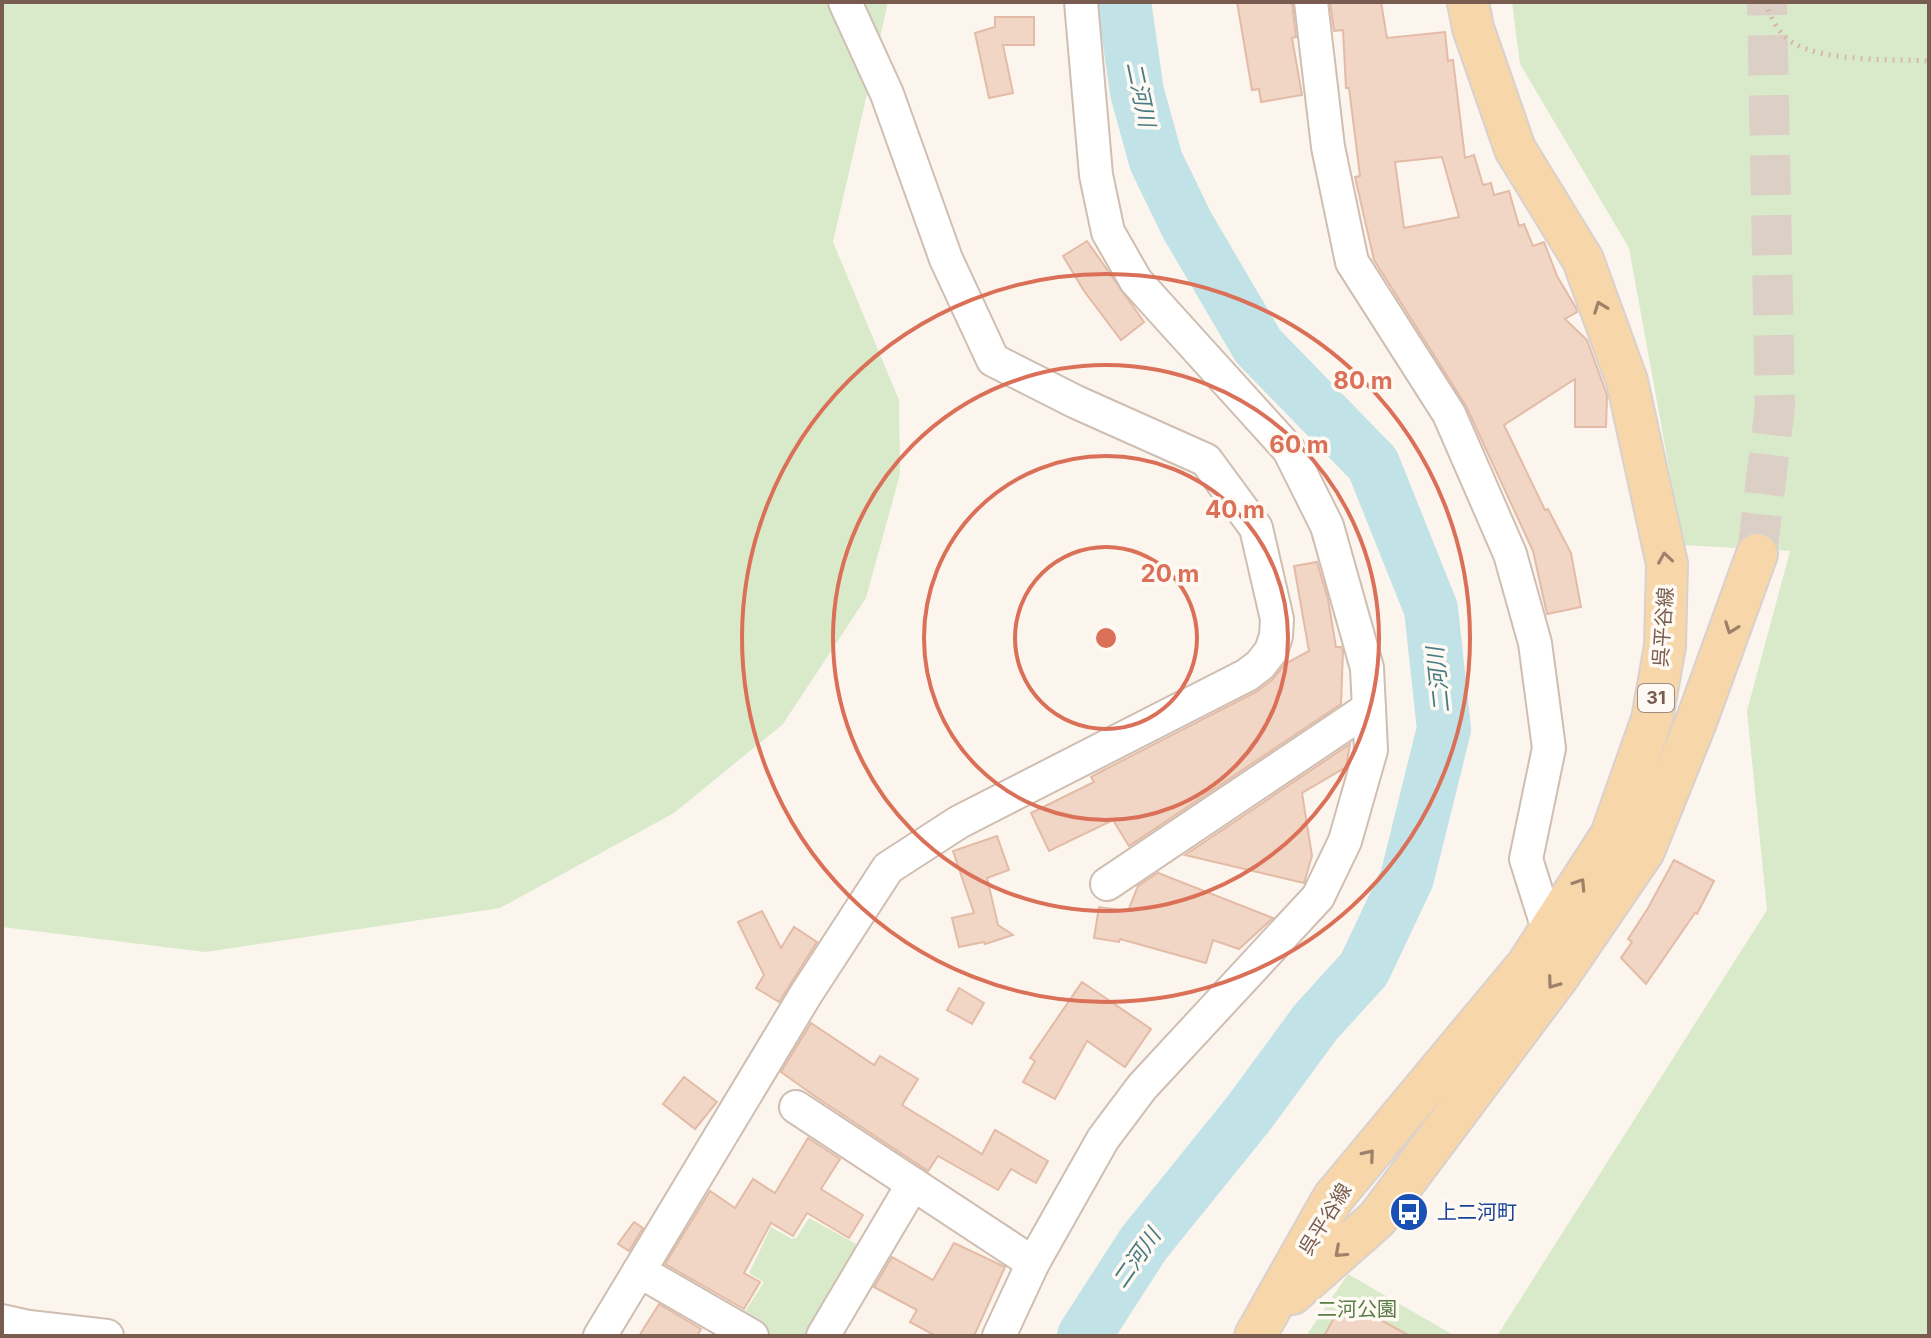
<svg xmlns="http://www.w3.org/2000/svg" width="1931" height="1338" font-family="Inter,'Noto Sans JP',sans-serif">
  <style>
    .green { fill: #d9eaca }
    .lines { fill: none; stroke-linecap: round; stroke-linejoin: round }
    .river { stroke: #c1e2e6; stroke-width: 54 }
    .building { fill: #f1d5c5; stroke: #e3bba6; stroke-width: 2; fill-rule: evenodd }
    .major-tunnel { stroke: #dbcfc6; stroke-width: 40; stroke-dasharray: 40 20; stroke-linecap: butt }
    .minor-casing { stroke: #cfbeb1; stroke-width: 36 }
    .major-casing { stroke: #d9d1ce; stroke-width: 44 }
    .path { stroke: #d6b8a7; stroke-width: 5; stroke-dasharray: 2 6; stroke-linecap: butt }
    .minor { stroke: #fff; stroke-width: 32 }
    .major { stroke: #f7d7a9; stroke-width: 40 }
    .oneway { stroke: #9e816a }
    .ring { fill: none; stroke: #db7058; stroke-width: 4 }
    .labels { text-anchor: middle; stroke-width: 7; stroke-linejoin: round; paint-order: stroke }
    .shield { fill: #fefaf3; stroke: #a08b80; stroke-width: 2 }
    .shield-label { font-size: 18px; font-weight: bold; fill: #785c4f }
    .street-label { font-size: 20px; fill: #785c4f; stroke: #fefaf3 }
    .transit-label { font-size: 20px; fill: #164399; stroke: #fefaf3; text-anchor: start }
    .park-label { font-size: 20px; fill: #597d47; stroke: #fefaf3 }
    .water-label { font-size: 22px; font-style: italic; fill: #467b83; stroke: #fefaf3 }
    .centre { fill: #db7058; stroke: #fefaf3; stroke-width: 4 }
    .ring-label { font-size: 24px; text-anchor: middle; font-weight: bold; fill: #db7058; stroke: #fefaf3; stroke-width: 7; stroke-linejoin: round; paint-order: stroke }
  </style>
  <rect width="100%" height="100%" fill="#fcf5ed"/>
  <g class="green">
    <path d="M2 2H888L833 242 899 400 900 474 866 598 783 724 674 813 500 908 205 952 2 927Z"/>
    <path d="M1512 2H1929V1336H1497L1767 910 1747 711 1790 551 1683 545 1629 248 1520 64Z"/>
    <path d="M809 1218 869 1251 819 1336H757L737 1324 764 1282 749 1273 771 1227 792 1239 797 1237Z"/>
    <path d="M1348 1274 1455 1336H1306Z"/>
  </g>
  <g class="lines">
    <path class="river" d="M1084 1336 1144 1243 1249 1113 1315 1023 1364 969 1407 878 1444 729 1431 609 1373 464 1258 346 1187 225 1156 161 1137 92 1124 2"/>
  </g>
  <g class="building">
    <path d="M1237 2H1292L1296 37 1292 38 1302 95 1261 102 1259 89 1252 90Z"/>
    <path d="M1330 2H1381L1387 38 1445 32 1448 61 1453 60 1465 158 1474 155 1483 185 1491 183 1494 195 1509 191 1519 226 1524 224 1533 246 1544 242 1557 276 1576 308 1577 312 1565 319 1587 340 1607 395 1606 427H1575V379L1504 425 1545 510 1548 509 1571 553 1581 607 1547 614 1533 551 1466 406 1374 260 1355 177 1360 176 1349 88H1346L1343 30 1334 31ZM1442 157 1459 217 1404 228 1395 162Z"/>
    <path d="M995 17H1034V45H1003L1013 93 989 98 975 33 995 27Z"/>
    <path d="M1087 241 1144 322 1121 340 1084 291 1063 256Z"/>
    <path d="M1317 562 1328 599 1336 647H1341L1343 651 1341 704 1129 846 1113 820 1049 851 1031 813 1094 782 1091 777 1102 771 1256 692 1272 680 1285 664 1309 651 1294 566Z"/>
    <path d="M1350 744 1346 767 1302 793 1312 856 1304 883 1185 855Z"/>
    <path d="M997 836 1009 870 987 878 998 925 1013 935 985 944 984 942 959 947 952 918 974 913 953 851Z"/>
    <path d="M1674 860 1714 881 1697 914 1695 913 1646 984 1621 958 1632 942 1628 939 1648 908Z"/>
    <path d="M1159 872 1158 873 1273 918 1239 949 1213 940 1206 963 1120 939 1119 942 1094 938 1099 907 1128 911 1138 886Z"/>
    <path d="M762 911 781 948 794 927 817 942 779 1002 756 988 764 975 738 922Z"/>
    <path d="M1082 982 1151 1029 1125 1067 1087 1041 1055 1099 1023 1082 1035 1061 1030 1058Z"/>
    <path d="M959 988 984 1003 972 1024 947 1010Z"/>
    <path d="M811 1023 874 1065 880 1056 918 1079 902 1105 982 1154 995 1130 1048 1161 1036 1183 1011 1169 998 1190 938 1156 928 1171 816 1097 781 1072Z"/>
    <path d="M684 1077 717 1102 695 1129 663 1104Z"/>
    <path d="M808 1138 840 1159 821 1189 863 1215 849 1238 807 1213 793 1236 771 1223 744 1273 760 1282 744 1309 665 1264 710 1191 735 1208 753 1179 775 1193Z"/>
    <path d="M634 1222 643 1228 629 1251 618 1244Z"/>
    <path d="M954 1243 1005 1267 974 1336H936L910 1322 917 1310 874 1287 892 1257 933 1280Z"/>
    <path d="M1344 1300 1410 1336H1324Z"/>
    <path d="M659 1304 701 1329 697 1336H639Z"/>
  </g>
  <g class="lines">
    <path class="major-tunnel" d="M1757 554 1775 406 1767 2"/>
    <g class="minor-casing">
      <g id="minor">
        <path d="M1311 2 1328 147 1352 262 1449 414 1510 554 1535 643 1549 748 1526 859 1549 932"/>
        <path d="M1107 884 1369 708"/>
        <path d="M796 1107 1033 1263"/>
        <path d="M639 1271 752 1336"/>
        <path d="M2 1321 29 1327 107 1336"/>
        <path d="M600 1336 806 994 888 868 959 822 1247 675 1260 665 1271 651 1276 636 1277 619 1256 528 1206 460 1076 402 993 360 946 259 887 94 845 2"/>
        <path d="M823 1336 913 1184"/>
        <path d="M999 1336 1033 1263 1103 1139 1142 1087 1318 897 1345 841 1371 750 1367 668 1327 526 1289 450 1136 281 1108 232 1096 175 1081 2"/>
      </g>
    </g>
    <g class="major-casing">
      <g id="major">
        <path d="M1292 1294 1377 1219 1558 977 1644 851 1696 722 1757 554"/>
        <path d="M1255 1336 1333 1198 1527 965 1611 835 1652 719 1665 646 1667 564 1627 381 1583 260 1515 149 1473 28 1468 2"/>
      </g>
    </g>
    <path class="path" d="M1766 2C1769 16 1780 36 1793 43 1825 62 1891 59 1929 61"/>
    <use href="#minor" class="minor"/>
    <use href="#major" class="major"/>
  </g>
  <defs><path id="oneway-chevron" d="M-2-3.5L2.5 0L-2 3.5" fill="none" stroke-width="1.6" stroke-linecap="round" stroke-linejoin="round" transform="scale(2)"/></defs>
  <g class="oneway">
    <use href="#oneway-chevron" transform="translate(1600 307) rotate(-110)"/>
    <use href="#oneway-chevron" transform="translate(1665 558) rotate(-99)"/>
    <use href="#oneway-chevron" transform="translate(1731 628) rotate(110)"/>
    <use href="#oneway-chevron" transform="translate(1580 884) rotate(-57)"/>
    <use href="#oneway-chevron" transform="translate(1553 983) rotate(126)"/>
    <use href="#oneway-chevron" transform="translate(1369 1155) rotate(-50)"/>
    <use href="#oneway-chevron" transform="translate(1340 1252) rotate(138)"/>
  </g>
  <g class="ring">
    <circle cx="1106" cy="638" r="91"/>
    <circle cx="1106" cy="638" r="182"/>
    <circle cx="1106" cy="638" r="273"/>
    <circle cx="1106" cy="638" r="364"/>
  </g>
  <defs>
    <g id="bus-disc" transform="scale(2)"><circle r="9.5" fill="#1a4fb4" stroke="#fefaf3"/><path d="M-5-6H5V4H4V6H2V4H-2V6H-4V4H-5ZM-3.5-4V0h7V-4ZM-3.5 1.2v1.5H-2V1.2ZM2 1.2v1.5H3.5V1.2Z" fill="#fff"/></g>
  </defs>
  <g fill-rule="evenodd">
    <use href="#bus-disc" x="1409" y="1212"/>
  </g>
  <g class="labels">
    <rect class="shield" x="1638" y="684" width="36" height="28" rx="6"/>
    <g class="shield-label">
      <text x="1656" y="704">31</text>
    </g>
    <g class="street-label">
      <text transform="translate(1663 627) rotate(-86)" y="7">呉平谷線</text>
      <text transform="translate(1325 1219) rotate(-58)" y="7">呉平谷線</text>
    </g>
    <g class="transit-label">
      <text x="1437" y="1219">上二河町</text>
    </g>
    <g class="park-label">
      <text x="1357" y="1316">二河公園</text>
    </g>
    <g class="water-label">
      <text transform="translate(1141 94) rotate(78)" y="8">二河川</text>
      <text transform="translate(1438 680) rotate(-96)" y="8">二河川</text>
      <text transform="translate(1136 1258) rotate(-55)" y="8">二河川</text>
    </g>
  </g>
  <circle cx="1106" cy="638" r="12" class="centre"/>
  <g class="ring-label">
    <text x="1363" y="389">80 m</text>
    <text x="1299" y="453">60 m</text>
    <text x="1235" y="518">40 m</text>
    <text x="1170" y="582">20 m</text>
  </g>
  <rect width="1931" height="1338" fill="none" stroke="#785c4f" stroke-width="8"/>
</svg>
